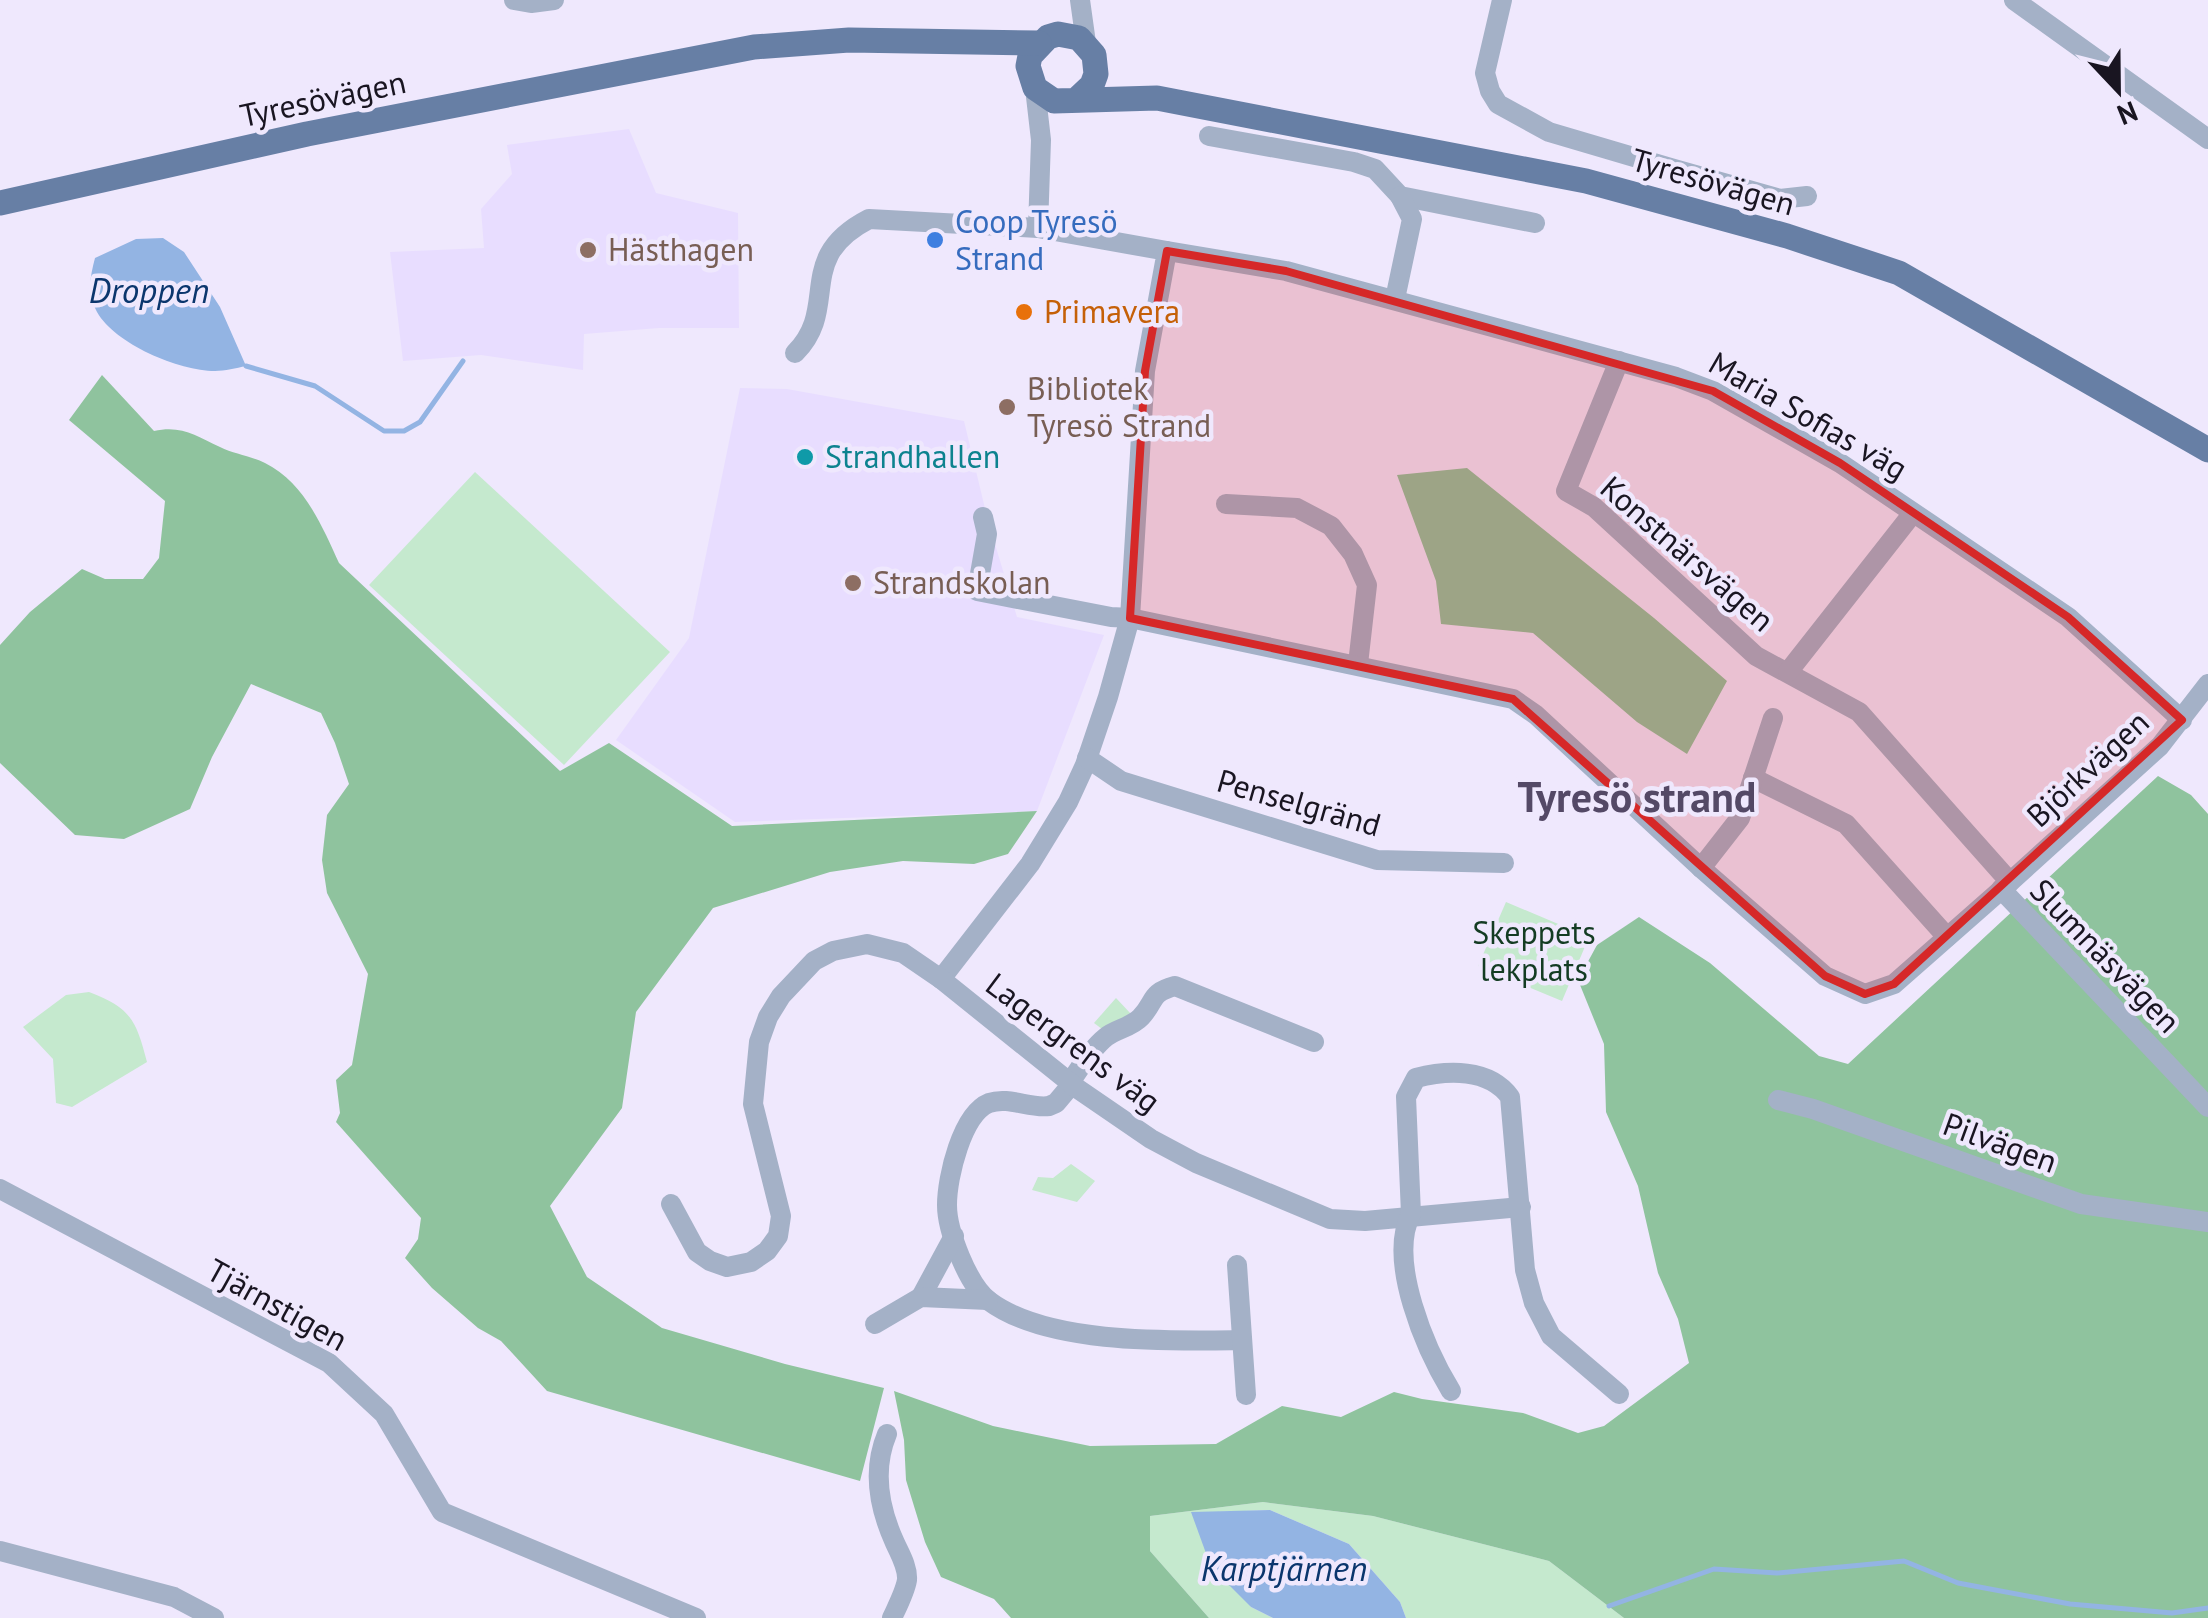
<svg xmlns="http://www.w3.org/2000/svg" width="2208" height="1618" font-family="'PT Sans',sans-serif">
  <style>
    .built { fill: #e8ddff }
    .green { fill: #c5e9ce }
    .forest { fill: #8fc39e }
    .water { fill: #93b4e3 }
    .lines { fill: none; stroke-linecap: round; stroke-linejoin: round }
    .stream { stroke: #93b4e3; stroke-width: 5 }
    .minor { stroke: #a4b1c7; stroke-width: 20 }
    .major { stroke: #677fa5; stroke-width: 25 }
    .marked { fill: #d62828; fill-opacity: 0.2; stroke: #d62828; stroke-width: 8; stroke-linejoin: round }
    .shop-dot { fill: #3f7fe0; stroke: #efe8fd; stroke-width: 4 }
    .education-dot { fill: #8d6e63; stroke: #efe8fd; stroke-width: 4 }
    .food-dot { fill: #e8710a; stroke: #efe8fd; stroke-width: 4 }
    .culture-dot { fill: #0f9aa8; stroke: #efe8fd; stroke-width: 4 }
    .labels { text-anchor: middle; stroke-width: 9; stroke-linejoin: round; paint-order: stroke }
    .street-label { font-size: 32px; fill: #191521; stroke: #efe8fd }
    .shop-label { font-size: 32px; fill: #366cbe; stroke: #efe8fd; text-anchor: start }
    .education-label { font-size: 32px; fill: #785e54; stroke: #efe8fd; text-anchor: start }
    .food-label { font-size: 32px; fill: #c56008; stroke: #efe8fd; text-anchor: start }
    .culture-label { font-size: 32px; fill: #0d838f; stroke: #efe8fd; text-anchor: start }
    .park-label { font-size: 32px; fill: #143c23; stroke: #efe8fd }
    .water-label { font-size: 35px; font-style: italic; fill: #0b366d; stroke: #efe8fd }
    .district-label { font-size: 42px; font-weight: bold; fill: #544966; stroke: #efe8fd }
  </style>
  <rect width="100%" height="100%" fill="#efe8fd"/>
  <g class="built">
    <path d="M629 129 656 193 738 213 739 328H659L584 334 583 370 481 355 403 361 390 252 484 248 481 209 512 174 507 145Z"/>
    <path d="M740 388 787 389 964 421 988 521 1017 617 1104 635 1037 811 735 822 616 740 689 638Z"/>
  </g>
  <g class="green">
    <path d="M475 472 670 652 564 765 369 585Z"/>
    <path d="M1506 902 1589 937 1562 1001 1478 966Z"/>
    <path d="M89 992C131 1008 136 1020 147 1062L72 1107 56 1103 53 1059 23 1027 66 995Z"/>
    <path d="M1116 998 1131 1014 1102 1029 1094 1023Z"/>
    <path d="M1071 1164 1095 1181 1077 1202 1032 1190 1038 1177 1053 1178Z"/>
    <path d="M1263 1502 1373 1516 1549 1561 1624 1618H1406L1400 1602 1349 1544 1270 1510 1192 1513 1251 1607 1273 1618H1209L1150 1551V1516Z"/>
  </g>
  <g class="forest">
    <path d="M102 375 154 431C182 425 196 436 220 447 234 454 251 456 265 463 304 482 322 526 339 563L560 771 609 743 732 826 1037 811 1008 854 974 864 903 861 830 872 713 908 636 1012 622 1108 550 1206 587 1277 662 1328 785 1364 884 1388 860 1481 547 1391 501 1341 478 1328 432 1288 405 1258 418 1239 421 1218 336 1122 340 1113 336 1080 352 1065 368 974 327 893 322 860 327 815 349 784 335 743 321 713 251 684 212 757 190 809 124 839 75 835 0 763V645L30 612 82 569 105 579H143L159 558 165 501 69 420Z"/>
    <path d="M1467 468 1654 618 1727 681 1687 754 1637 722 1533 633 1441 624 1436 581 1397 475Z"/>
    <path d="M2158 776 2191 795 2208 814V1618H1624L1549 1561 1373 1516 1263 1502 1150 1516V1551L1209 1618H1011L994 1599 941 1577 925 1542 906 1480 904 1440 894 1391 993 1426 1090 1446 1216 1444 1282 1406 1341 1417 1394 1392 1422 1399 1523 1413 1578 1433 1604 1426 1689 1363 1678 1319 1658 1273 1638 1186 1606 1112 1604 1044 1578 980 1597 945 1639 917 1710 963 1819 1056 1848 1064Z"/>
  </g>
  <g class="water">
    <path d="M163 238 184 252 220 307 246 366C236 368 225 371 215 371 179 371 115 344 97 312 87 293 90 277 95 258L136 239Z"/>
    <path d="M1270 1510 1349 1544 1400 1602 1406 1618H1273L1251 1607 1211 1567 1191 1512Z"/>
  </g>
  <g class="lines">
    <g class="stream">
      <path d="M246 366 315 386 384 431H404L420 422 463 361"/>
      <path d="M1609 1606 1714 1569 1777 1573 1904 1561 1958 1583 2070 1604 2172 1613 2208 1608"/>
    </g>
    <g class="minor">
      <path d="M514 0 531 3 554 0"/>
      <path d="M1080 0 1086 43"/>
      <path d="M1502 0 1485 73 1490 91 1498 104 1549 132 1671 168 1780 199 1807 196"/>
      <path d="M2014 0 2208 139"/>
      <path d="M1035 88 1041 140 1038 228"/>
      <path d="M1209 136 1354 162 1375 169 1400 196 1535 223"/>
      <path d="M1167 251 1286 271 1676 377 1713 391 1840 463 2068 617 2182 720"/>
      <path d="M1395 299 1412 219 1400 196"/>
      <path d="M795 353C841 307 793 258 869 219L1038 228 1167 251 1145 371 1130 618 1108 697 1085 765 1068 802 1030 864 941 979"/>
      <path d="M1619 361 1566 491 1594 507 1756 656 1859 712 2010 882"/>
      <path d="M1226 504 1297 508 1331 526 1353 554 1367 585 1358 664"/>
      <path d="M983 517 987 534 977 591 1111 617 1130 618 1513 699 1536 715 1701 868 1825 976 1865 994 1894 984 2010 882 2160 746 2208 684"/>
      <path d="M1788 672 1913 513"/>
      <path d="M1087 758 1121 781 1377 860 1504 863"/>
      <path d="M1753 778 1846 824 1947 937"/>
      <path d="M1701 868 1740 818 1773 718"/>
      <path d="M2001 889 2208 1107"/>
      <path d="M1070 1082C1081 1067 1091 1049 1106 1037 1116 1029 1132 1027 1141 1017 1156 1001 1149 993 1175 986L1314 1042"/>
      <path d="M1072 1084 1056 1103 1049 1106C1030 1109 1009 1096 989 1103 962 1114 947 1177 947 1205 947 1231 968 1285 989 1301 1048 1345 1171 1341 1242 1340"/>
      <path d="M1778 1100 1813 1109 2081 1204 2208 1222"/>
      <path d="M0 1189 329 1363 384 1414 442 1512 696 1618"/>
      <path d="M671 1204 697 1252 710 1261 727 1267 751 1262 767 1251 778 1236 781 1216 753 1104 759 1042 768 1017 781 996 814 961 833 951 867 944 903 953 941 979 1078 1089 1151 1139 1196 1163 1330 1219 1365 1221 1521 1207"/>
      <path d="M1237 1265 1246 1395"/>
      <path d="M921 1297 954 1236"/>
      <path d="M875 1324 921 1297 988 1300"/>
      <path d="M1451 1391C1426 1350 1387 1261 1411 1214L1406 1097 1416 1078C1447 1070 1489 1068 1510 1097L1525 1270 1534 1303 1551 1336 1619 1394"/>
      <path d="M887 1434C872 1470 879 1508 895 1543 900 1554 908 1567 907 1580 905 1592 897 1607 892 1618"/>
      <path d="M0 1551 174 1597 214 1618"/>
    </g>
    <g class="major">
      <path d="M1076 100 1092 85 1096 74 1094 55 1079 38 1058 34 1048 37 1030 56 1028 66 1035 88 1054 101 1157 98 1586 181 1787 236 1899 273 2208 450"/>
      <path d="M0 203 307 134 754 47 849 40 1039 43"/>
    </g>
  </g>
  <path class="marked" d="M1167 251 1286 271 1713 391 1840 463 2068 617 2182 720 1894 984 1865 994 1825 976 1513 699 1130 618 1145 371Z"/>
  <circle class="shop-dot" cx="935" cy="240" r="10"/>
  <g class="education-dot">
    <circle cx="588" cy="250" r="10"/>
    <circle cx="1007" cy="407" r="10"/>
    <circle cx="853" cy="583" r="10"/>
  </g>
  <circle class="food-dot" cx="1024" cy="312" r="10"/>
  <circle class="culture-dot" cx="805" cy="457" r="10"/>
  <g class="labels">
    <g class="street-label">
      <text transform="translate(323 99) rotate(-12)" y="11">Tyresövägen</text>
      <text transform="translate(1713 182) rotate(16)" y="11">Tyresövägen</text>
      <text transform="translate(1808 416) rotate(30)" y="11">Maria Sofias väg</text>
      <text transform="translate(1687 554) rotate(41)" y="11">Konstnärsvägen</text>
      <text transform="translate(2088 769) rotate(-43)" y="11">Björkvägen</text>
      <text transform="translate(1299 803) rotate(16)" y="11">Penselgränd</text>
      <text transform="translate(2105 956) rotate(46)" y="11">Slumnäsvägen</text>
      <text transform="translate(1073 1043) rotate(37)" y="11">Lagergrens väg</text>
      <text transform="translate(2000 1143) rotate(20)" y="11">Pilvägen</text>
      <text transform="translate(277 1305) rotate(29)" y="11">Tjärnstigen</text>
    </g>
    <g class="shop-label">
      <text x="955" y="233">Coop Tyresö<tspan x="955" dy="37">Strand</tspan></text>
    </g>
    <g class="education-label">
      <text x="608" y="261">Hästhagen</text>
      <text x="1027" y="400">Bibliotek<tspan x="1027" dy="37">Tyresö Strand</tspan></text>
      <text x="873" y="594">Strandskolan</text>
    </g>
    <g class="food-label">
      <text x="1044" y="323">Primavera</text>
    </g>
    <g class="culture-label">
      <text x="825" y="468">Strandhallen</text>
    </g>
    <g class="park-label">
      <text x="1534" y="944">Skeppets<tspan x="1534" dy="37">lekplats</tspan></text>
    </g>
    <g class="water-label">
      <text x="149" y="303">Droppen</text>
      <text x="1284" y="1581">Karptjärnen</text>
    </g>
    <g class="district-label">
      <text x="1637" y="812">Tyresö strand</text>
    </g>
  </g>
  <g transform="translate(2118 90) rotate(158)" stroke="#efe8fd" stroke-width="8" paint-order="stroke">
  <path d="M0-8L18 38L0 25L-18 38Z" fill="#191521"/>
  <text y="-15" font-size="28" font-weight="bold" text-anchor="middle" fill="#191521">N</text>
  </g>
</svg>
